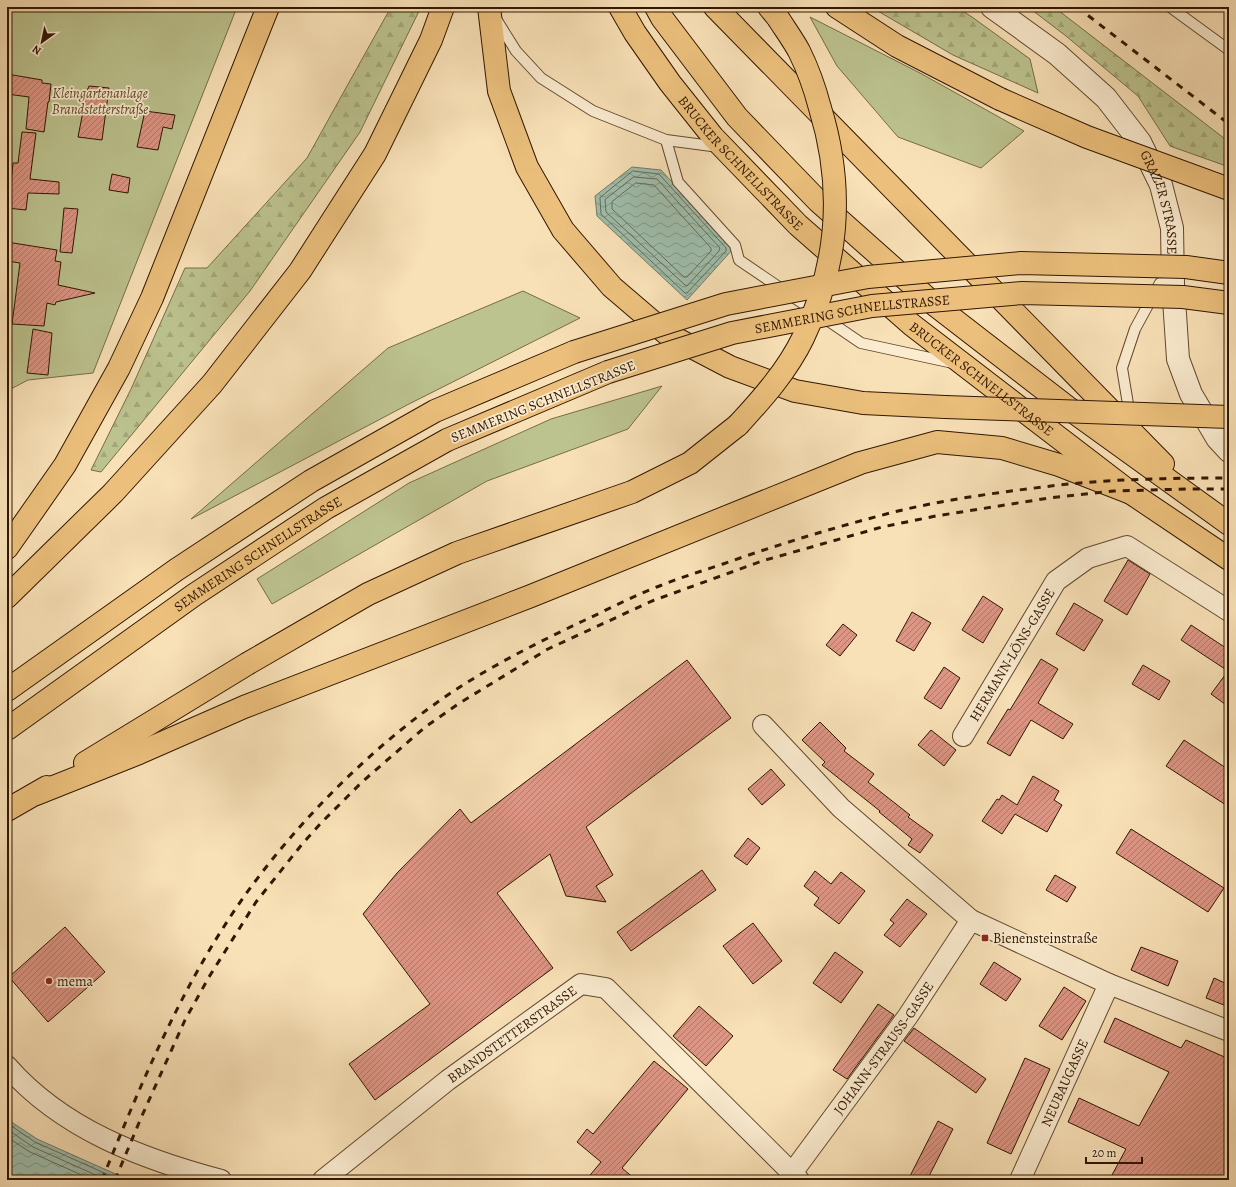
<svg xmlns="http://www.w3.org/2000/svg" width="1236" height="1187" font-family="Alegreya,serif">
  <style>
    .green { fill: #bcc38f; stroke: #766c48 }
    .forest { fill: url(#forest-firs); stroke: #766c48 }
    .water { fill: url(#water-waves); stroke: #727b68 }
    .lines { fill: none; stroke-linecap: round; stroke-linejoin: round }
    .shore { stroke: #686a56; stroke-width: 1 }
    .building { fill: url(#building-hatch); stroke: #311600 }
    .service-casing { stroke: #63492e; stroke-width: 12 }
    .minor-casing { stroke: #63492e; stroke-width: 22 }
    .tertiary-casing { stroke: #63492e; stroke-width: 24 }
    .motorway-casing { stroke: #311600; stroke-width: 24 }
    .service { stroke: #fbecd0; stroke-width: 10 }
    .minor { stroke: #fbecd0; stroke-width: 20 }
    .tertiary { stroke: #fbecd0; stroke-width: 22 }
    .motorway { stroke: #ecc07c; stroke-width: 22 }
    .rail { stroke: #311600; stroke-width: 3; stroke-dasharray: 7 7; stroke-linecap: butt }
    .motorway-bridge-casing { stroke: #311600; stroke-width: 24; stroke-linecap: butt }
    .motorway-bridge { stroke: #ecc07c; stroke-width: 22 }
    .poi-dot { fill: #8f2418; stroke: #fbecd0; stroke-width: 1.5 }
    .labels { text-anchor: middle; stroke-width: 3.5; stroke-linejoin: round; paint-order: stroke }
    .park-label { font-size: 14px; font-style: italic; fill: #5b4a2b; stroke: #fbecd0 }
    .street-label { font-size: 14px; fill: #311600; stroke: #fbecd0 }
    .poi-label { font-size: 14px; fill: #311600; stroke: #fbecd0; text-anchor: start }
  </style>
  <defs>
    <pattern id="forest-firs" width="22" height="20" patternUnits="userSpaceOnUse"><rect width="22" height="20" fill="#bcc38f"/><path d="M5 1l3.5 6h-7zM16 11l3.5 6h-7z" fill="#a2a77a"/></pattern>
    <pattern id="water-waves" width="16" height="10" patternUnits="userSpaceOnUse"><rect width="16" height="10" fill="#9ebead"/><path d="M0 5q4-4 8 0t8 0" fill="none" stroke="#81998a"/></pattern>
    <pattern id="building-hatch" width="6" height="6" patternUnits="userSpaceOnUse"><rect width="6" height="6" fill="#dd9584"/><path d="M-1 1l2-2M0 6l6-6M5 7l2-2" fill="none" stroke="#b4796a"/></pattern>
  </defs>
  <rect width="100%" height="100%" fill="#f9e1b7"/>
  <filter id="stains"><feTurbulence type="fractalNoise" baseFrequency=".005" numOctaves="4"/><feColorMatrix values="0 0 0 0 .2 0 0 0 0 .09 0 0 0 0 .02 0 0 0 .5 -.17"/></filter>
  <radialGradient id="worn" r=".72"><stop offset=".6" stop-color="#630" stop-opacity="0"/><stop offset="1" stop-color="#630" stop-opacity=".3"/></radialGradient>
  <g class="green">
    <path d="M7 7H237L93 373 28 380 7 391Z"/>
    <path d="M810 17 920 73 1024 131 981 168 898 137 837 66Z"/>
    <path d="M523 291 580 318 407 405 191 519 388 348Z"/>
    <path d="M662 386 628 429 487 481 272 604 257 579 409 483 551 419Z"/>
  </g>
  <g class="forest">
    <path d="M391 7H421L360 132 250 291 101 472 91 470 131 389 185 268H207L307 158Z"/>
    <path d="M871 7H956L972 17 1030 59 1038 93 953 55Z"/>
    <path d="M1028 7H1054L1229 142V167L1170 146 1138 96 1066 36Z"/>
  </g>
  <g class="water">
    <path d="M632 167 661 170 733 249 687 300 597 216 595 196Z"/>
    <path d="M7 1119 37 1139 129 1180H7Z"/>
  </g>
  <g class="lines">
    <g class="shore">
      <path d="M633 171 659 174 726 248V251L687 293H685L601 214 600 198Z"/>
      <path d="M634 177 657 179 720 248 719 251 687 286 685 285 606 212 605 200Z"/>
      <path d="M636 183 654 185 711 248V251L687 277H684L612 209V202Z"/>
      <path d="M7 1123 35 1142 120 1180"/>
      <path d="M7 1129 33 1147 107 1180"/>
      <path d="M7 1137 30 1152 93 1180"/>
    </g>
  </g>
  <g class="building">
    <path d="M7 74 42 80V83L51 84 49 102H48L44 132 26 129 29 97 7 94Z"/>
    <path d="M89 86 109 88 102 140 78 137 87 91Z"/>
    <path d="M145 111 175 115 172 129 163 127 158 150 137 147Z"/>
    <path d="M22 132 36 133 30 179 59 182V194L28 193 26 210 7 208V193H10L13 163H18Z"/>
    <path d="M112 174 130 178 128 193 109 190Z"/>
    <path d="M64 208 78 209 72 253 60 252Z"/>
    <path d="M7 242 57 250 55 261 61 262 58 285 95 293 56 302 55 305 47 303 44 326 12 324 20 263 7 261Z"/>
    <path d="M33 329 52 333 48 375 27 373Z"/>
    <path d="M1128 560 1150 574 1127 615 1104 601Z"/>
    <path d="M983 596 1003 609 983 643 962 630Z"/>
    <path d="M1074 603 1103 620 1084 651 1056 634Z"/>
    <path d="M912 612 931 623 914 651 896 641Z"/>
    <path d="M843 624 857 635 840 656 826 645Z"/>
    <path d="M1191 625 1229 650V707L1211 694 1228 671 1181 640Z"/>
    <path d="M1041 659 1058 669 1038 703 1073 724 1063 739 1031 720 1010 756 987 743 1008 709 1010 710Z"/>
    <path d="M687 660 731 718 586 827 613 875 596 886 606 902 566 896 550 854 497 893 553 968 375 1100 349 1064 430 1004 363 914 397 873 460 809 471 823Z"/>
    <path d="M1143 665 1170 681 1159 700 1132 684Z"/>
    <path d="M944 667 960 678 941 709 924 698Z"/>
    <path d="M820 722 846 748 844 751 874 774 868 782 910 815 908 817 933 835 920 853 908 845 912 839 879 812 880 811 822 765 825 762 802 740Z"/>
    <path d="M931 730 956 750 944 766 918 745Z"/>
    <path d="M1184 740 1229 770V807L1166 766Z"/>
    <path d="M771 769 785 785 762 805 748 789Z"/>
    <path d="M1033 776 1059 791 1054 800 1062 805 1047 832 1015 814 1002 834 982 821 997 799 999 800 1002 795 1017 805Z"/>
    <path d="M1131 829 1224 888 1208 912 1116 853Z"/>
    <path d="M748 838 760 848 747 865 734 856Z"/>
    <path d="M702 870 716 890 631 951 617 932Z"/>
    <path d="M815 871 831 884 841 872 865 891 839 924 814 905 819 898 804 886Z"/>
    <path d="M1055 875 1076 887 1067 902 1046 890Z"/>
    <path d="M907 899 927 914 900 947 884 935 894 923 890 920Z"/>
    <path d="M753 923 782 961 753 984 723 946Z"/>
    <path d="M65 927 105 972 48 1022 9 977Z"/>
    <path d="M1141 947 1178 961 1168 986 1131 970Z"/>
    <path d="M835 952 863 972 841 1003 813 983Z"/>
    <path d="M994 962 1021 979 1006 1001 980 984Z"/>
    <path d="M1214 978 1229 985V1007L1206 998Z"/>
    <path d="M1064 987 1086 1001 1062 1040 1039 1026Z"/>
    <path d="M878 1004 894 1015 847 1079 833 1070Z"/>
    <path d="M699 1006 733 1036 706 1066 673 1036Z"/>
    <path d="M1115 1018 1181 1048 1186 1040 1229 1059V1180H1124L1112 1175 1126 1149 1068 1122 1079 1098 1139 1126 1169 1072 1104 1042Z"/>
    <path d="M914 1028 986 1079 976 1093 904 1041Z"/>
    <path d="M1025 1058 1050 1069 1011 1154 987 1143Z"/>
    <path d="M654 1061 688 1089 622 1168 636 1180H586L601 1162 577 1142 587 1129 593 1134Z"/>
    <path d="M938 1121 953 1129 927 1180H908Z"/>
  </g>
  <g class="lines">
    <g class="service-casing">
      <g id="service">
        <path d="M1170 7 1229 50"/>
        <path d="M496 19 516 51 541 78 593 111 666 140 719 147"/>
        <path d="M666 140 678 182 735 245 739 260 861 343 953 363"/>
        <path d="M1130 416 1122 368 1135 329 1160 283"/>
      </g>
    </g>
    <g class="minor-casing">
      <g id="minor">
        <path d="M763 725 841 808 971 920 1109 984 1229 1031"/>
        <path id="s1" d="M963 736 1056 581 1088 558 1127 546 1229 611"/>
        <path d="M7 1066C62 1129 142 1159 221 1180"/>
        <path id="s2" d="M792 1173 908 1016 971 920"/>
        <path id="s3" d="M323 1180 448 1080 581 984 606 988 799 1180"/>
        <path id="s4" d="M1020 1180 1109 984"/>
      </g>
    </g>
    <g class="tertiary-casing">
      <g id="tertiary">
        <path id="s5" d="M992 7 1057 54 1106 98 1140 142 1161 185 1172 228 1173 284 1178 359 1191 394 1217 438 1229 451"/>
      </g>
    </g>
    <g class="motorway-casing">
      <g id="motorway">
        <path d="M489 7 499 91 527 167 563 230 612 287 667 334 730 367 795 391 863 403 945 407"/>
        <path id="s6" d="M620 7 635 33 670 83 713 137 798 225 912 325 1131 493 1229 559"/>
        <path d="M656 7 662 18 737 117 818 201 935 305 1071 410 1229 524"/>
        <path d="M715 7 1163 464"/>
        <path d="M769 7 778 18"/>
        <path d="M837 7 897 46 1000 99"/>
        <path d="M7 548 65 465 119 368 152 298 268 7"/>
        <path d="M7 597 113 493 212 384 300 271 375 154 431 40 443 7"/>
        <path d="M7 690 176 570 311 481 435 411 574 352"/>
        <path id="s7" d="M7 729 194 595 326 508 447 440 608 372"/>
        <path d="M85 763 247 664 368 594 457 553 632 492 690 463 738 425"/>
        <path d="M36 794 139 753 244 707 531 596 860 463 937 442 1002 448 1059 465 1131 493"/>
        <path d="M7 810 47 787"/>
      </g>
    </g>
    <use href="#service" class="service"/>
    <use href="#minor" class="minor"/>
    <use href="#tertiary" class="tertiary"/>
    <use href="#motorway" class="motorway"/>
    <g class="rail">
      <path d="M1077 7 1229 124"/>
      <path d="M102 1180C141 1083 182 985 243 898 299 819 381 737 463 685 501 661 543 640 583 621 609 609 635 595 662 585 682 577 702 571 723 564 779 544 836 527 894 512 943 500 993 493 1043 487 1104 479 1167 478 1229 478"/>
      <path d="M115 1180 141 1118 185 1020 209 977 256 902 303 843 322 822 362 782 424 728 458 704 548 649 652 601 762 561 882 527 936 516 1049 498 1114 491 1187 489H1229"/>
    </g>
    <g class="motorway-bridge-casing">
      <g id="motorway-bridge">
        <path d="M1000 99 1087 137 1229 189"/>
        <path d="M574 352 726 304 868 277 1021 263 1186 267 1229 273"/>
        <path id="s8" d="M608 372 732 333 872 306 1022 293 1183 297 1229 303"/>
        <path d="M945 407 1229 417"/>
        <path d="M738 425C762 399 787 371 803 338 839 264 844 186 820 108 815 89 808 69 799 51 793 40 785 29 778 18"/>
      </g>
    </g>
    <use href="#motorway-bridge" class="motorway-bridge"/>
  </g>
  <g class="poi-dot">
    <rect x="981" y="934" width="8" height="8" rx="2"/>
    <circle cx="49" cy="981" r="4"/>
  </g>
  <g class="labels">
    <g class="park-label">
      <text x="100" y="98">Kleingartenanlage<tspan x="100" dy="16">Brandstetterstraße</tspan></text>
    </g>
    <g class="street-label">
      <text dy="5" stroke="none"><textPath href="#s6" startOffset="198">BRUCKER SCHNELLSTRASSE</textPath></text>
      <text dy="5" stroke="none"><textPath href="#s5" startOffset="266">GRAZER STRASSE</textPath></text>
      <text dy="5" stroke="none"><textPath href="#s8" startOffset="252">SEMMERING SCHNELLSTRASSE</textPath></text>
      <text dy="5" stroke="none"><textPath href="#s6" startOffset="522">BRUCKER SCHNELLSTRASSE</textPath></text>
      <text transform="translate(543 401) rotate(-22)" y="5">SEMMERING SCHNELLSTRASSE</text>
      <text dy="5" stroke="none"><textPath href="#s7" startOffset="306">SEMMERING SCHNELLSTRASSE</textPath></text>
      <text dy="5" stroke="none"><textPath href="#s1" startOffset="95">HERMANN-LÖNS-GASSE</textPath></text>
      <text dy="5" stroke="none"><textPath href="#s3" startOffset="239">BRANDSTETTERSTRASSE</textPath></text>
      <text dy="5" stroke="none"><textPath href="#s2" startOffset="155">JOHANN-STRAUSS-GASSE</textPath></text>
      <text dy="5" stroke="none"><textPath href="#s4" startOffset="107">NEUBAUGASSE</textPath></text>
    </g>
    <g class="poi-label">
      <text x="993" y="943">Bienensteinstraße</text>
      <text x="57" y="986">mema</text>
    </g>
  </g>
  <rect width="1236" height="1187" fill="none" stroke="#f9e1b7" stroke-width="24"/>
  <rect x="8" y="8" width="1220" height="1171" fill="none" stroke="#311600" stroke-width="2"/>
  <rect x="12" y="12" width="1212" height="1163" fill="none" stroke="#311600"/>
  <g transform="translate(42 42) rotate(213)" stroke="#fbecd0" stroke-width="3" paint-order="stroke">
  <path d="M0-3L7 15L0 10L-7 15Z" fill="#311600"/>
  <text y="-6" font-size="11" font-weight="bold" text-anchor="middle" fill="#311600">N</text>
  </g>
  <path d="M1086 1157v6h56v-6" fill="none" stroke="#311600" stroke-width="2"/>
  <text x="1092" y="1157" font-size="12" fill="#311600" stroke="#fbecd0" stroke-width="3" paint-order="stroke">20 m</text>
  <rect width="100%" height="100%" filter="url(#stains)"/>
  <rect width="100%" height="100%" fill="url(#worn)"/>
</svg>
